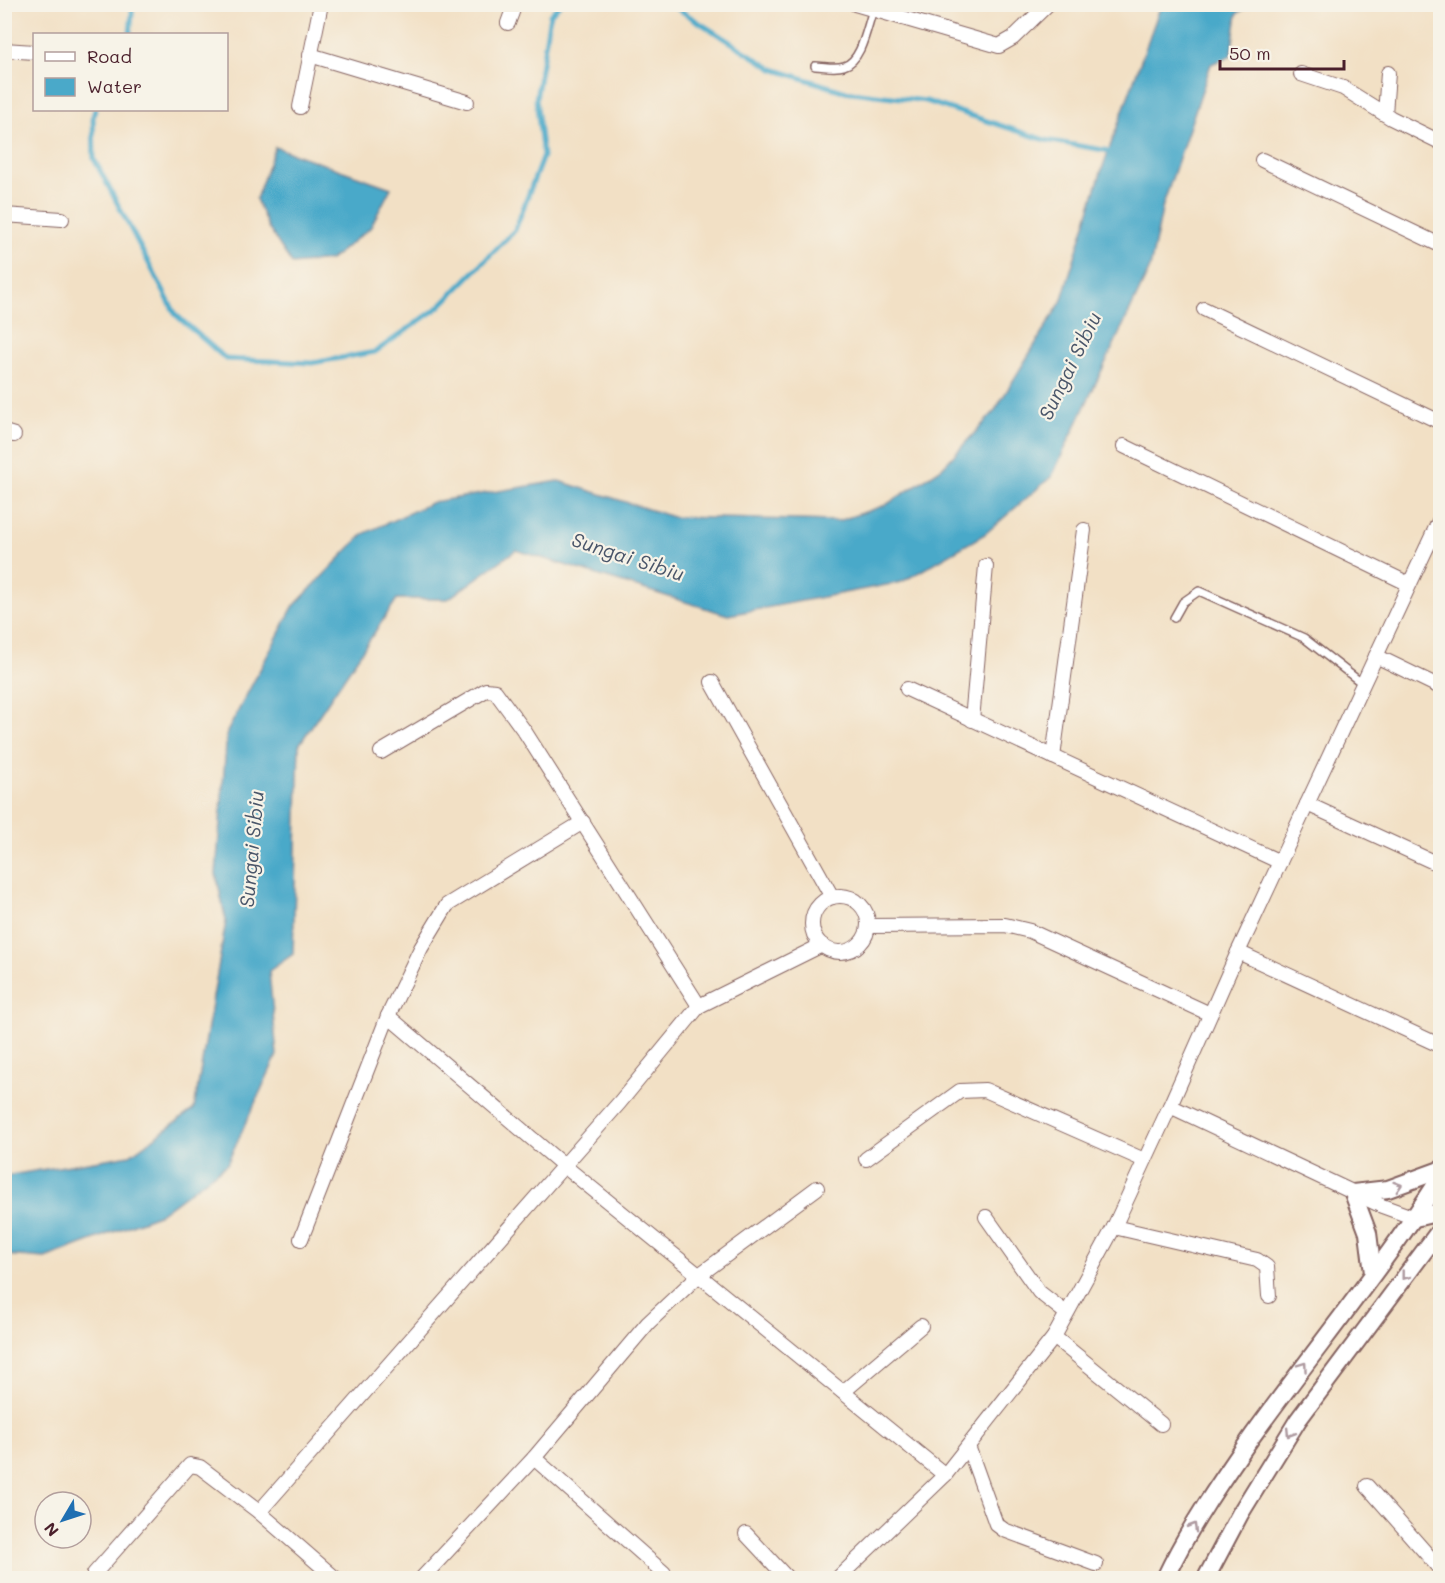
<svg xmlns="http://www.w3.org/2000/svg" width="1445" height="1583" font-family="Mali,sans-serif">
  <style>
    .water { fill: #4aa9c9; stroke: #4a647a; stroke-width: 1.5 }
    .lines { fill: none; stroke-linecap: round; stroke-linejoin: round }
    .stream { stroke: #4aa9c9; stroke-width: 5 }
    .service-casing { stroke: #856361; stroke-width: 10 }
    .minor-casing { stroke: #856361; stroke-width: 16 }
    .tertiary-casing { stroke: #856361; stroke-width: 20 }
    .service { stroke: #fff; stroke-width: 7 }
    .minor { stroke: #fff; stroke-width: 14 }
    .tertiary { stroke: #fff; stroke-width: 16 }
    .oneway { stroke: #ae9aa0 }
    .labels { text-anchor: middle; stroke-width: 4.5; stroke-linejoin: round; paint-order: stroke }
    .water-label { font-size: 20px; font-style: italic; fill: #4a566a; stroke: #f7f3e8 }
  </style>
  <rect width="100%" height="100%" fill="#f7f3e8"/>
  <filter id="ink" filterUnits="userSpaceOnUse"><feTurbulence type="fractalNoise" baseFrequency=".0167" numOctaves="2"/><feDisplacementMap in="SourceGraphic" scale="12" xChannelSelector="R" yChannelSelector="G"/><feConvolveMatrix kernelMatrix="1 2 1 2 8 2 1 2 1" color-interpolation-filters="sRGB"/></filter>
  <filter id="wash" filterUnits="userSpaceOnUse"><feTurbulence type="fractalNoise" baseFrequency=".008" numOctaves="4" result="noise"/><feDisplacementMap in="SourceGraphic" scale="24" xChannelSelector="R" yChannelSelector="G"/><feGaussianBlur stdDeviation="1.35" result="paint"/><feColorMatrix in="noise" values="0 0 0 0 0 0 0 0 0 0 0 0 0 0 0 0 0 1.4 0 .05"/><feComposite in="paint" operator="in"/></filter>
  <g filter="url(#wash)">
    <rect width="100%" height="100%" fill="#f2e0c5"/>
    <g class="water">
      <path d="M1161 5H1250L1237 14 1231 56 1211 64 1163 205 1150 268 1052 476 985 534 902 582 728 615 516 550 448 599H397L299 745 293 954 269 971 277 1055 227 1164 158 1215 45 1258 5 1255V1176L130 1155 194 1109 226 921 216 874 227 732 293 607 363 534 433 502 559 481 673 517 838 521 886 505 942 468 994 412 1061 302 1102 169Z"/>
      <path d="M275 147 391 188 370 228 330 260 292 264 269 229 256 199Z"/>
    </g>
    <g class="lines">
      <g class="stream">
        <path d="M670 4 773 69 843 91 926 101 1045 140 1115 152"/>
        <path d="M130 34 133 4"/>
        <path d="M95 110 93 116 94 159 176 315 226 359 312 363 375 352 439 307 515 230 543 156 536 99 550 15 560 4"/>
      </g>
    </g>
  </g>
  <g filter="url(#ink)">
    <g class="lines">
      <g class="service-casing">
        <g id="service">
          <path d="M815 66C824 66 835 69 844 66 862 61 867 26 873 10"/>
          <path d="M1174 618 1183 602 1199 591 1304 638 1363 684"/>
        </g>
      </g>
      <g class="minor-casing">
        <g id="minor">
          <path d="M855 4 999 46 1013 38 1048 4"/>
          <path d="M508 23 515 4"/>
          <path d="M4 50 34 52"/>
          <path d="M310 55 467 102"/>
          <path d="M1301 74 1343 88 1391 118 1440 142"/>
          <path d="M300 107 321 4"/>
          <path d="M1385 114 1388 73"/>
          <path d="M1262 160 1440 245"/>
          <path d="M4 215 62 219"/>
          <path d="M1204 309 1440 422"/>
          <path d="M4 432 14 435"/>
          <path d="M1124 446 1409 584"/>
          <path d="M1376 656 1440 687"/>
          <path d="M712 682 832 897"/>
          <path d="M907 689 1280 862"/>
          <path d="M972 720 986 566"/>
          <path d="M381 752 486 690 495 691 525 732 699 1006"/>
          <path d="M1053 757 1084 530"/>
          <path d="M1307 804 1440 865"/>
          <circle cx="840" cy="924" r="28"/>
          <path d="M868 926 1005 925 1030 931 1210 1014"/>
          <path d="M1238 952 1439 1045"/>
          <path d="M388 1016 563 1165 945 1475"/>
          <path d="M1170 1106 1238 952 1440 519"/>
          <path d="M866 1159 960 1091 985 1090 1144 1160"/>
          <path d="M986 1217 1039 1292 1066 1313"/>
          <path d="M1114 1227 1257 1260 1267 1267 1269 1296"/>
          <path d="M301 1239 388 1016 421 948 447 905 583 822"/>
          <path d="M1054 1337 1161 1424"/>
          <path d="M843 1392 921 1326"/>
          <path d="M968 1446 996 1524 1004 1530 1096 1564"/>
          <path d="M534 1458 664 1573"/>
          <path d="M1367 1486 1440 1569"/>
          <path d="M259 1512 620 1102 699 1006 822 945"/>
          <path d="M746 1534 787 1578"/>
          <path d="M94 1574 190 1465 200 1467 259 1512 335 1578"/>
          <path d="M422 1578 534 1458 648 1323 698 1276 817 1188"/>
          <path d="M838 1578 945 1475 1054 1337 1114 1227 1170 1106 1382 1206 1415 1218"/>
        </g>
      </g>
      <g class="tertiary-casing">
        <g id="tertiary">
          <path d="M1415 1218 1440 1212"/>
          <path d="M1373 1273 1368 1233 1353 1193 1388 1189 1440 1170"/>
          <path d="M1165 1578C1189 1527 1221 1481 1253 1435 1315 1349 1383 1267 1440 1178"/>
          <path d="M1206 1578 1240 1514 1298 1420 1440 1230"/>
        </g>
      </g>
      <use href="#service" class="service"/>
      <use href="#minor" class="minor"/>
      <use href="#tertiary" class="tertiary"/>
    </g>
    <defs><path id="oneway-chevron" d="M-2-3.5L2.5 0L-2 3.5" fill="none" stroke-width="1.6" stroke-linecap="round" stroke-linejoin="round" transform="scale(1.5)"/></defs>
    <g class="oneway">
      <use href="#oneway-chevron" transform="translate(1398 1186) rotate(-18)"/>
      <use href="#oneway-chevron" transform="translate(1405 1276) rotate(128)"/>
      <use href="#oneway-chevron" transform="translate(1303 1366) rotate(-55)"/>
      <use href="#oneway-chevron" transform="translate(1290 1433) rotate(122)"/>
      <use href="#oneway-chevron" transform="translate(1193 1527) rotate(-60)"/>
    </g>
  </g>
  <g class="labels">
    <g class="water-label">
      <text transform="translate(1070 366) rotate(-64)" y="7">Sungai Sibiu</text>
      <text transform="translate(628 557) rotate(18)" y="7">Sungai Sibiu</text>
      <text transform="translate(252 849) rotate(-85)" y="7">Sungai Sibiu</text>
    </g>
  </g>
  <rect width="1445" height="1583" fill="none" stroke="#f7f3e8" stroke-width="24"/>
  <rect x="33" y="33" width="195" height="78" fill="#f7f3e8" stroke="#b29e9c" stroke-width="1.5"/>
  <rect x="45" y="52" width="30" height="9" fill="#ffffff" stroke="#b29e9c" stroke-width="1.5"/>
  <text x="87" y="63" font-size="18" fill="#4a1f2b">Road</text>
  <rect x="45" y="78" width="30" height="18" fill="#4aa9c9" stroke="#b29e9c" stroke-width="1.5"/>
  <text x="87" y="93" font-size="18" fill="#4a1f2b">Water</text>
  <g transform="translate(63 1520) rotate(231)"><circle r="28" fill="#f7f3e8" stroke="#b29e9c" stroke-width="1.5"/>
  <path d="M0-4.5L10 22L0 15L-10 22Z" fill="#1f6fb2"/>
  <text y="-9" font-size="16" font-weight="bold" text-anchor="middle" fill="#4a1f2b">N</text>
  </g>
  <path d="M1220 60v9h124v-9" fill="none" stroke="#4a1f2b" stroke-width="3"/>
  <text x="1229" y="60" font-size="18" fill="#4a1f2b" stroke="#f7f3e8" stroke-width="4.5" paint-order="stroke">50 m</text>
</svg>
